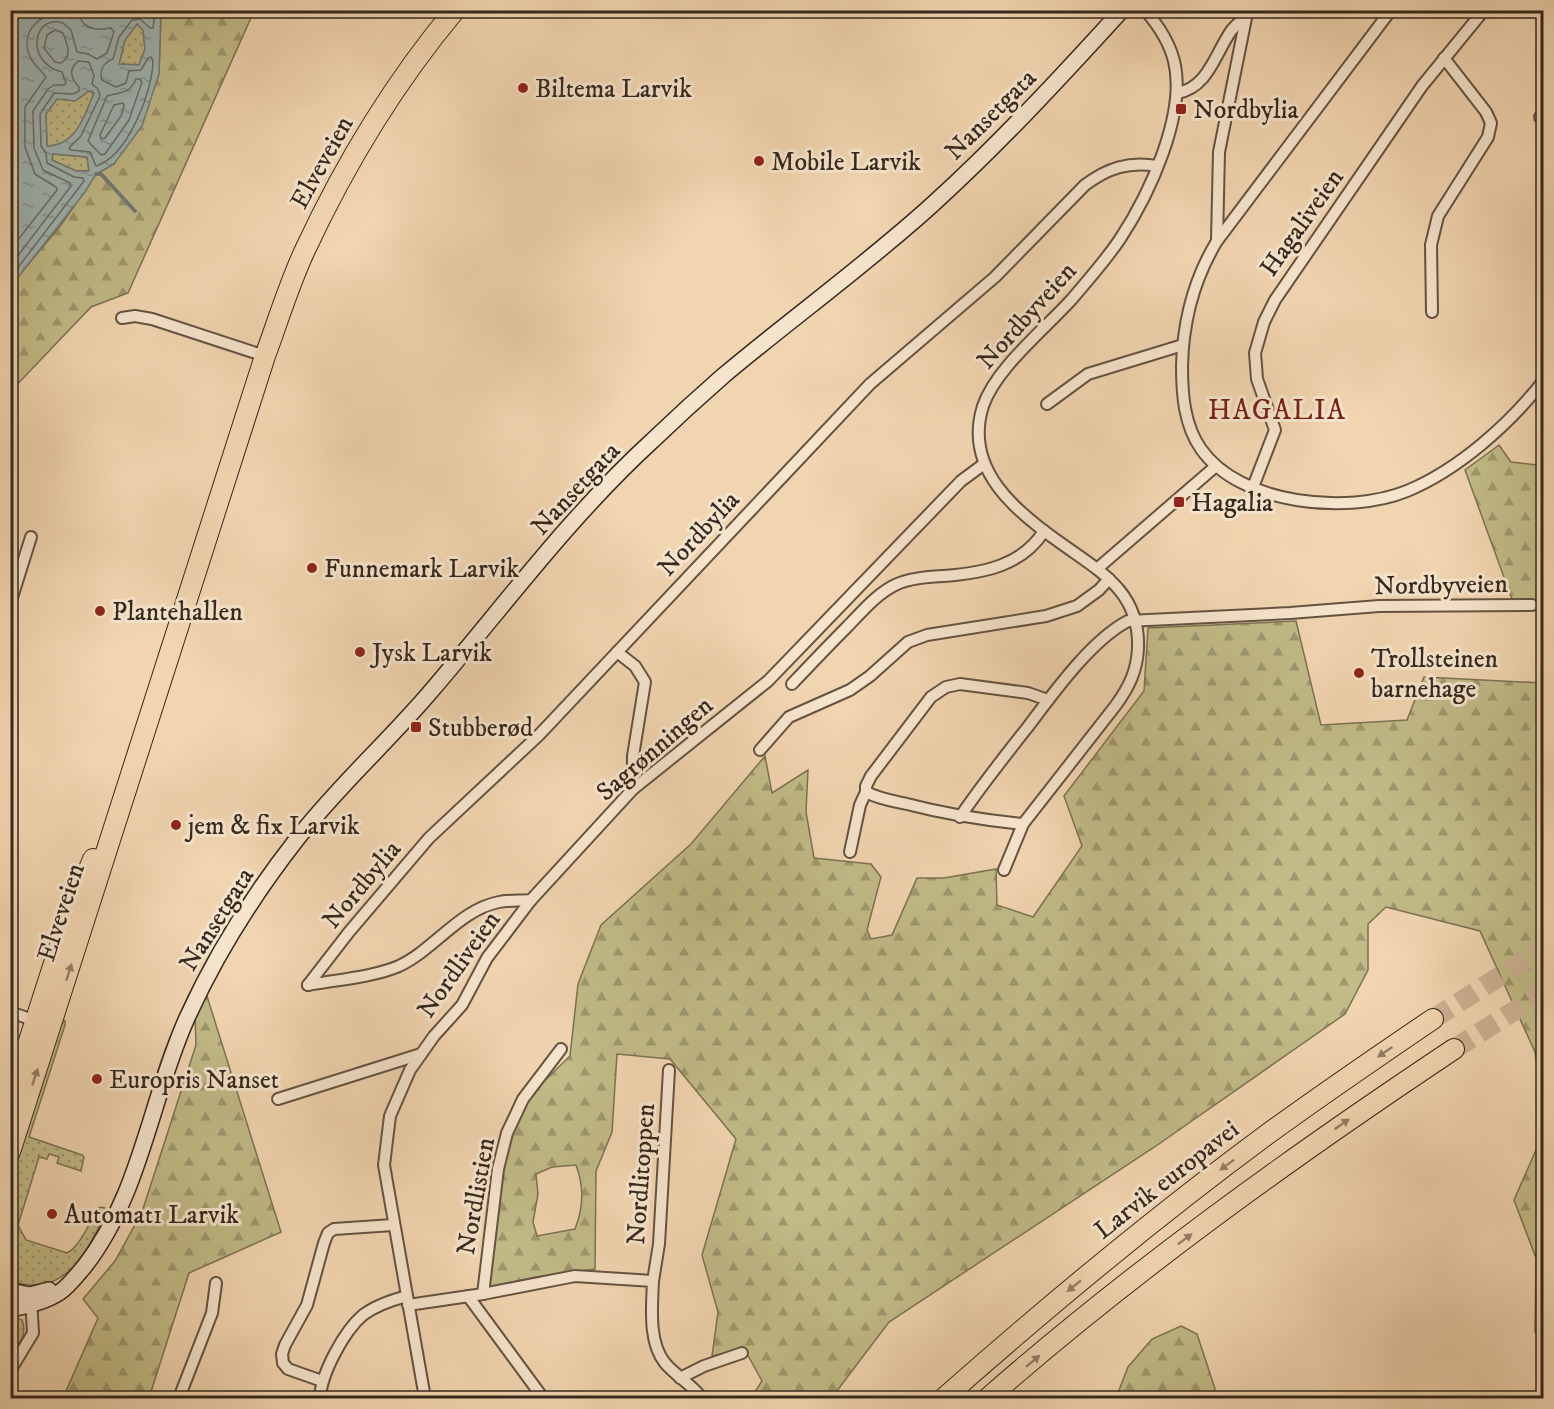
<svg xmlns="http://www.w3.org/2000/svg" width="1554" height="1409" font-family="'IM FELL DW Pica',serif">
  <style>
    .green { fill: url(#green-dots); stroke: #7b7252; stroke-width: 1.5 }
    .forest { fill: url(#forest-firs); stroke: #7b7252; stroke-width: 1.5; fill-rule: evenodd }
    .water { fill: url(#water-ripples); stroke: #747d79; stroke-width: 1.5; fill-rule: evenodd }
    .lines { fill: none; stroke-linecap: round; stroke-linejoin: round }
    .shore { stroke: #6a6f6a; stroke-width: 1.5 }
    .stream { stroke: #747d79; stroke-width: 4 }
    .highway-tunnel { stroke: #cbb293; stroke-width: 20; stroke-dasharray: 20 10; stroke-linecap: butt }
    .street-casing { stroke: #645342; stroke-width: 14 }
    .secondary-casing { stroke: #35281e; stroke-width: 18 }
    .highway-casing { stroke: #35281e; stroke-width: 22 }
    .street { stroke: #f6e4cc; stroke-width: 10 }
    .secondary { stroke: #f6e4cc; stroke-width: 15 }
    .highway { stroke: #f1d5b0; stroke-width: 20 }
    .oneway { fill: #937e67 }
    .poi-dot { fill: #8f2418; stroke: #f6e4cc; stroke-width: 2 }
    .labels { text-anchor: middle; stroke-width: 6; stroke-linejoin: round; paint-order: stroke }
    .poi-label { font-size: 26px; fill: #35281e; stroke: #f6e4cc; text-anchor: start }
    .street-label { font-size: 26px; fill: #35281e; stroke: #f6e4cc }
    .quarter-label { font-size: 28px; letter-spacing: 1.5px; fill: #7a1f14; stroke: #f6e4cc }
  </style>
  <defs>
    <pattern id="green-dots" width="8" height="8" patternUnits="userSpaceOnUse" patternTransform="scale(1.5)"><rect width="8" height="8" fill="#c1bb87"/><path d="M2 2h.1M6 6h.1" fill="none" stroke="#9e986e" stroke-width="1.8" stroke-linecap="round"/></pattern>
    <pattern id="forest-firs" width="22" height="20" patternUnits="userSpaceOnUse" patternTransform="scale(1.5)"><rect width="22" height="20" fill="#c1bb87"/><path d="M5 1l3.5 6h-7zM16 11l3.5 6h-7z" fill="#9e986e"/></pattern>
    <pattern id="water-ripples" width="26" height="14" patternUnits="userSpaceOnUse" patternTransform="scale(1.5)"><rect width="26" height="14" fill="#9eb6b5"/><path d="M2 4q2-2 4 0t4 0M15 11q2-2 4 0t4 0" fill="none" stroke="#829493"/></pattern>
  </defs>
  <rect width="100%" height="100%" fill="#f1d5b0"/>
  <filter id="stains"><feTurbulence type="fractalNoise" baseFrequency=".00333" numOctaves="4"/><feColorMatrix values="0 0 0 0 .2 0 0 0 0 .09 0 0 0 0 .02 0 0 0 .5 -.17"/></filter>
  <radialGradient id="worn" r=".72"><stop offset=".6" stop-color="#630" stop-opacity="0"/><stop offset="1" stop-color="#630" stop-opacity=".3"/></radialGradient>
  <g class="green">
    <path d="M137 24 143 30 145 49 139 65 119 64 125 40Z"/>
    <path d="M89 91 94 93C84 117 78 144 47 147L46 114 57 98 75 101Z"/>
    <path d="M52 154 87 157 89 171H76L52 160Z"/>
    <path d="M62 1019 65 1021V1025L29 1137 82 1155 84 1157 81 1171 57 1163 59 1157 49 1154 47 1159 39 1157 18 1225 26 1240 67 1253C79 1248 91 1220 98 1208L101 1207 105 1208 106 1213C86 1253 65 1299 11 1281V1167Z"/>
    <path d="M11 1316 22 1320C28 1335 18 1344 11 1356Z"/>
  </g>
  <g class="forest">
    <path d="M161 11H254L128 293 91 307 11 391 10 286 61 225 96 174 114 164 159 74Z"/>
    <path d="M1499 445 1511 462 1537 465 1544 476 1543 600 1513 602 1465 470Z"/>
    <path d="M1296 621 1321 725 1407 720 1424 677 1543 683V1106L1535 1052 1480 931 1386 907 1368 924V970L1345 1014 1156 1146 889 1322 836 1392 805 1398H751L762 1381 745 1350 712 1356 718 1312 702 1255 736 1139 670 1059 617 1054 612 1132 596 1171 595 1269 536 1277 487 1287 505 1143 528 1097 570 1056 578 984 601 925 691 844 765 756 772 793 808 770 806 812 814 858 871 864 881 877 867 930 871 939 892 935 917 878H944L996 869 997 905 1033 917 1082 846 1064 796 1144 691 1148 628ZM576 1165C584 1186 583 1209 575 1229L537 1236 533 1222 538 1194 536 1174 552 1167Z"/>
    <path d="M206 993 281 1232 189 1273 149 1398H63L98 1318 83 1299 115 1261 142 1212 196 1045 195 1016Z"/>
    <path d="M1543 1134 1544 1339H1543L1535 1332 1536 1258 1514 1200Z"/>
    <path d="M1181 1326 1197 1334 1218 1398H1116L1128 1367 1152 1339Z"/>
  </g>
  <path class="water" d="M11 10 88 11 98 17 109 15 110 11H161L159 74 142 126 114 164 96 174 85 192 11 286ZM137 24 143 30 145 49 139 65 119 64 125 40ZM89 91 94 93C84 116 77 145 47 146L46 114 57 99 75 101ZM53 154 87 157 89 171H76L52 160Z"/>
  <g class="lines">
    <g class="shore">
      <path d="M55 30 63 33C67 44 73 56 61 63L55 62 44 48 47 35Z"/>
      <path d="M136 79H140L142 82 129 120 105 154 101 155 88 141 107 96C120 92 130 94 136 79Z"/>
      <path d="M123 103 124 106 121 116 105 138 101 139 100 135 114 105Z"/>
      <path d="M10 250 57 190 56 187 35 174 25 147V107L46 77C41 70 32 64 29 54 20 29 44 10 67 14L69 10"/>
      <path d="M10 266 71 186 70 183 43 170 34 148 33 111 48 89 54 85H64L66 83 62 72C25 63 32 14 63 23L71 30 77 52 88 54 97 59 107 53 114 32 111 28C96 31 80 29 78 10"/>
      <path d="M10 278 84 181 83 178 74 177 47 163 46 153 41 146 40 114 54 93 73 94 79 91V87C71 78 68 70 78 61L89 62 94 76 92 84 98 89 100 96 81 136 69 148 71 150 90 152 96 166C128 156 153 91 153 60L151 57 148 58 141 70 129 71 126 83 116 87 102 80C99 69 103 63 113 59L119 37 132 20 140 19 150 28H153L155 10"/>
    </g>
    <path class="stream" d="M96 174H101L135 211"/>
    <g class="highway-tunnel">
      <path d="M1433 1019 1544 948"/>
      <path d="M1454 1049 1544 992"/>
    </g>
    <g class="street-casing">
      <g id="street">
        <path d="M1391 10 1217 241C1194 279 1183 321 1182 366 1182 394 1184 425 1201 449 1240 505 1348 515 1407 491 1458 470 1510 424 1544 380"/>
        <path d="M1177 93C1208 88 1215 54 1231 31 1237 23 1245 19 1250 10"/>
        <path d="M1540 117 1544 115"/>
        <path d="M1217 240 1219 152 1246 18"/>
        <path d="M1432 312 1431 245 1438 216 1488 137 1491 123 1486 112 1444 58"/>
        <path d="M122 318 135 316 152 319 265 356"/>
        <path d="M1047 404 1088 374 1183 345"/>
        <path d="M1253 487 1275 430 1257 379 1255 353 1264 322 1275 300 1422 86 1484 10"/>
        <path d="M1098 568 1216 466"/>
        <path d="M10 604 31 537"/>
        <path d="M617 652 635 666 645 682 633 756V789"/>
        <path d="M792 684C810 665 828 646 846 628 861 613 875 595 895 585 909 578 928 577 944 576 983 573 1022 566 1044 531"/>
        <path d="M760 750 789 717 850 690 870 676 908 642 927 635 1046 616 1077 606 1099 590 1109 579"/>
        <path d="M960 817C981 786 1004 757 1027 728 1052 695 1091 640 1128 621L1290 613 1379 606 1532 605"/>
        <path d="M1023 824C983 820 945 814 907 804 893 801 879 799 866 792V786L871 776 931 697 946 687 960 684 1028 693 1048 700"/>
        <path d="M850 852 860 805 866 792"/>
        <path d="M1004 870 1023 824 1116 705C1129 687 1137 671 1138 648 1140 592 1101 572 1062 544 1016 512 963 469 983 406 996 368 1044 330 1072 299 1088 280 1106 260 1120 239 1149 195 1187 114 1174 61 1169 41 1158 25 1145 10"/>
        <path d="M308 985 349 932 429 838 539 735 870 384 995 277 1085 185C1108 168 1129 161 1157 166"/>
        <path d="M308 985C335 980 374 977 399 966 435 949 459 910 499 902 509 900 521 901 531 900L633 789 768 681 961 481 984 464"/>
        <path d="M10 1012 39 1022"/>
        <path d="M278 1099 421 1054"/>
        <path d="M653 1281 659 1244 669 1070"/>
        <path d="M483 1294 498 1169 507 1133 523 1099 561 1049"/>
        <path d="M468 1296 543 1398"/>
        <path d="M408 1305 483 1294 575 1276 653 1281C652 1306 648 1342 665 1363 676 1376 692 1385 702 1398"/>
        <path d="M10 1371 33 1333 31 1298"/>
        <path d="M680 1378 704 1366 742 1353"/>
        <path d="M322 1381 288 1369 283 1363 282 1354 285 1345 307 1305 324 1243 328 1233 334 1229 393 1225"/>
        <path d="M179 1398 212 1313 216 1283"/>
        <path d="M320 1398C321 1374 344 1331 363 1315 375 1306 392 1300 407 1296"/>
        <path d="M425 1398 384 1165 390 1116 410 1070 434 1036 462 1005 487 958 531 900"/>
      </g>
    </g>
    <g class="secondary-casing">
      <g id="secondary">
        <path d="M10 1291 30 1295 49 1290"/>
        <path d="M10 1309C28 1306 45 1302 60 1292 69 1286 76 1276 84 1267 141 1194 150 1100 187 1018 216 954 254 894 297 839 338 786 389 741 432 690 504 606 570 516 652 441 675 419 699 397 723 376 792 318 866 265 933 204 1000 143 1061 77 1122 10"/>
      </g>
    </g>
    <g class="highway-casing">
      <g id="highway">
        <path d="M10 1100 65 929 93 859"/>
        <path d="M10 1152 265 356C278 321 289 284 305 250 345 164 394 83 455 10"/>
        <path d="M944 1398C1047 1307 1154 1218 1265 1136 1320 1096 1377 1057 1433 1019"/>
        <path d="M988 1398C1134 1270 1292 1157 1454 1049"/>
      </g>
    </g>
    <use href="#street" class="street"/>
    <use href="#secondary" class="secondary"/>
    <use href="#highway" class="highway"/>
  </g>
  <defs><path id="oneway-solid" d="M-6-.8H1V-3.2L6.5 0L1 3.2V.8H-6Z" transform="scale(1.5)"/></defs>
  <g class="oneway">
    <use href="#oneway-solid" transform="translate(69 972) rotate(-72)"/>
    <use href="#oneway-solid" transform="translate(1385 1052) rotate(146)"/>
    <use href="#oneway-solid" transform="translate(35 1077) rotate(-72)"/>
    <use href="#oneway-solid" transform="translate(1342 1124) rotate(-35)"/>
    <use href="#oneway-solid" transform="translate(1227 1165) rotate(143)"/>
    <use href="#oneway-solid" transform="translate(1185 1239) rotate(-37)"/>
    <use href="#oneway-solid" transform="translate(1074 1286) rotate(141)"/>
    <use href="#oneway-solid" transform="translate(1033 1361) rotate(-40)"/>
  </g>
  <g class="poi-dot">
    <circle cx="523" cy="88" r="6"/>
    <rect x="1175" y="103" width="12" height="12" rx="3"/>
    <circle cx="759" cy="161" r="6"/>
    <rect x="1173" y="496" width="12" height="12" rx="3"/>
    <circle cx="312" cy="568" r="6"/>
    <circle cx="100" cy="611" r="6"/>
    <circle cx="360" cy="652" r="6"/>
    <circle cx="1359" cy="673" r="6"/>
    <rect x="410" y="721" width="12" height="12" rx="3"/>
    <circle cx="176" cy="825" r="6"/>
    <circle cx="97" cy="1079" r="6"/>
    <circle cx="52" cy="1214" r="6"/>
  </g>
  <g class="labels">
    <g class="poi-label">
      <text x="535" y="97">Biltema Larvik</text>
      <text x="1193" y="118">Nordbylia</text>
      <text x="771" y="170">Mobile Larvik</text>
      <text x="1191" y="511">Hagalia</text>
      <text x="324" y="577">Funnemark Larvik</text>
      <text x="112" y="620">Plantehallen</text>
      <text x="372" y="661">Jysk Larvik</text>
      <text x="1371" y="667">Trollsteinen<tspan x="1371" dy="30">barnehage</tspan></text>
      <text x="428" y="736">Stubberød</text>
      <text x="188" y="834">jem &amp; fix Larvik</text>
      <text x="109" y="1088">Europris Nanset</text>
      <text x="64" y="1223">Automat1 Larvik</text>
    </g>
    <g class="street-label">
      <text transform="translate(990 114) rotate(-45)" y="9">Nansetgata</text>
      <text transform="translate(321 162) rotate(-61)" y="9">Elveveien</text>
      <text transform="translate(1301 222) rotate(-55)" y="9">Hagaliveien</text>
      <text transform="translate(1026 315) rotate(-48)" y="9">Nordbyveien</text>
      <text transform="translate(575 488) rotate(-47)" y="9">Nansetgata</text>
      <text transform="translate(698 533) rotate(-47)" y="9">Nordbylia</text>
      <text transform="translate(1441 584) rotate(-1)" y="9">Nordbyveien</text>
      <text transform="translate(654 748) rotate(-41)" y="9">Sagrønningen</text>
      <text transform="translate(361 884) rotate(-50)" y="9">Nordbylia</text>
      <text transform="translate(60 912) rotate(-72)" y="9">Elveveien</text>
      <text transform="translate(216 919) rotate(-58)" y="9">Nansetgata</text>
      <text transform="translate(458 964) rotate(-55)" y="9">Nordliveien</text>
      <text transform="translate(640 1174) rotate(-86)" y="9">Nordlitoppen</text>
      <text transform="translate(1166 1179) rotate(-38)" y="9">Larvik europavei</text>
      <text transform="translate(475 1196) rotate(-80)" y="9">Nordlistien</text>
    </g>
    <g class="quarter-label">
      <text x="1277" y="419">HAGALIA</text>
    </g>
  </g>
  <rect width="1554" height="1409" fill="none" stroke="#f1d5b0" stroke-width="36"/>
  <rect x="12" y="12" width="1530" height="1385" fill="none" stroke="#35281e" stroke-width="3"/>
  <rect x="18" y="18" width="1518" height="1373" fill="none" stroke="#35281e" stroke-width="1.5"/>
  <rect width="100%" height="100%" filter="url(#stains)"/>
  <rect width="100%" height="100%" fill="url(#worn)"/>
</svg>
